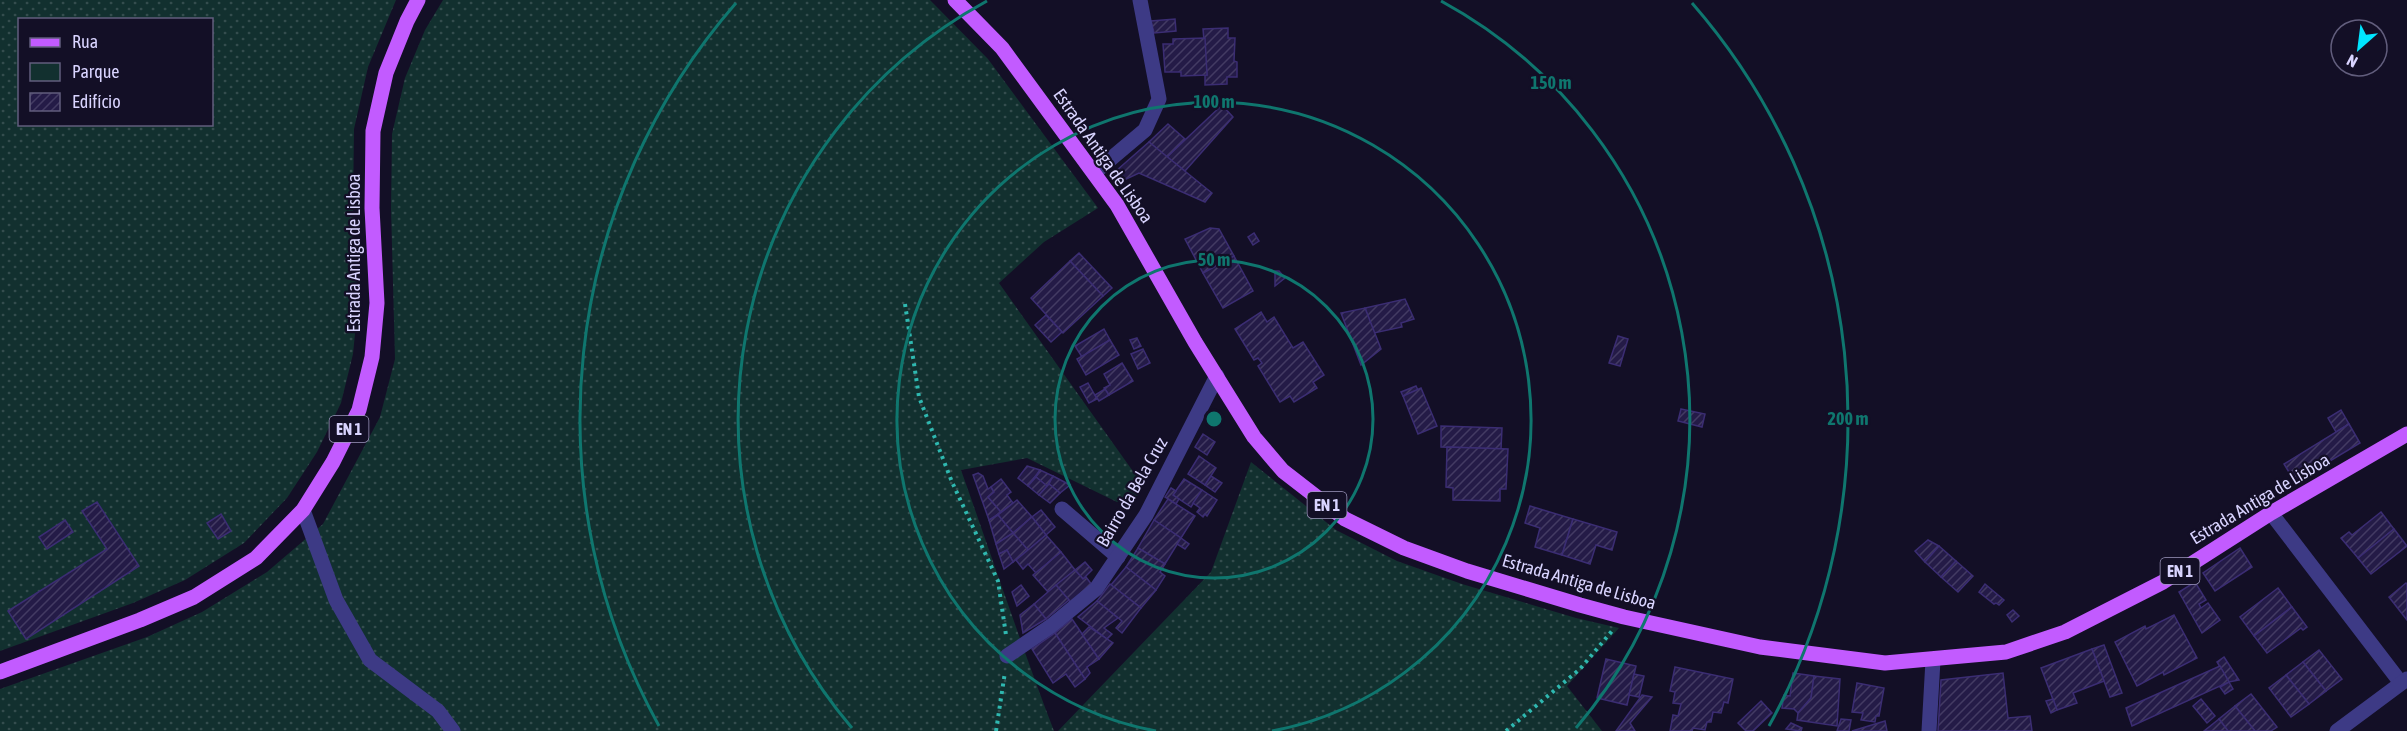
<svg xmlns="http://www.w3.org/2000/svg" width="2407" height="731" font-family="'Asap Condensed',sans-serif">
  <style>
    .green { fill: url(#green-dots); fill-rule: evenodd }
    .building { fill: url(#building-hatch); stroke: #3b2d73; stroke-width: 1.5 }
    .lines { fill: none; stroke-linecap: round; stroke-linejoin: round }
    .path { stroke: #2fb8b0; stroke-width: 4; stroke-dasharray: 3 4.5; stroke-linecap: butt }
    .minor { stroke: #3d3a85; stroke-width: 15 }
    .major { stroke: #c25bff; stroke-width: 15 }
    .ring { fill: none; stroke: #0f766e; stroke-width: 3 }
    .labels { text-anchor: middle; stroke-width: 4.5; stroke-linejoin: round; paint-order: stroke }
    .shield { fill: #130f26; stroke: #9e99be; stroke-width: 1.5 }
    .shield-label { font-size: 16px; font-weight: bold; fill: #d9d4ff }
    .street-label { font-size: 18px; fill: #d9d4ff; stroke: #130f26 }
    .centre { fill: #0f766e; stroke: #130f26; stroke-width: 3 }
    .ring-label { font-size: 18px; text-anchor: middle; font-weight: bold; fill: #0f766e; stroke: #130f26; stroke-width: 4.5; stroke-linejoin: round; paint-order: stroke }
  </style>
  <defs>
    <pattern id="green-dots" width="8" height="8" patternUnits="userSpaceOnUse" patternTransform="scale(1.5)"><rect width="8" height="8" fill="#12302f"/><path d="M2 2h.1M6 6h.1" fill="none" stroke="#344d4e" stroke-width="1.8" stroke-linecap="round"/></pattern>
    <pattern id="building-hatch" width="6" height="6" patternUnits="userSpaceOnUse" patternTransform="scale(1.5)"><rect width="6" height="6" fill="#241b47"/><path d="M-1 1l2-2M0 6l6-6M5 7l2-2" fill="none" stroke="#433b63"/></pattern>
  </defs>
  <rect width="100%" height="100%" fill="#130f26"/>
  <g class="green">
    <path d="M0 0H396L368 67 354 129 353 208 358 303 353 354 341 403 317 452 287 498 244 543 185 580 133 603 0 651ZM20 20H212V124H20Z"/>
    <path d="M443 0H930L988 59 1098 208 1044 242 999 283 1142 484 1136 499 1117 502 1027 458 961 470C992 557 1021 645 1054 731H0V689L147 637 202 612 267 572 323 524 380 417 395 359 391 208 392 134 405 78 425 30Z"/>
    <path d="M1251 462 1336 530 1397 561 1462 584 1576 618 1619 628 1567 686 1602 731H1058L1211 572Z"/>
  </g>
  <g class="building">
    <path d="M1175 19 1176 31 1154 33 1151 21Z"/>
    <path d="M1228 28V38H1235L1234 61 1237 62V77H1227V84L1205 85V75H1207L1203 29Z"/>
    <path d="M1205 38 1207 75 1181 76V72H1165L1163 44H1173V39Z"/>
    <path d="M1222 105 1233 117 1185 171 1167 157Z"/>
    <path d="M1168 124 1185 139 1167 157 1149 142Z"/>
    <path d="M1149 142 1212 193 1205 202 1139 173 1124 180 1117 170Z"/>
    <path d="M1210 228 1219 229 1234 256 1203 273 1185 239Z"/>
    <path d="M1254 233 1259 241 1253 245 1248 237Z"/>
    <path d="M1079 253 1112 288 1103 296 1070 261Z"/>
    <path d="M1234 256 1253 291 1223 308 1203 273Z"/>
    <path d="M1070 261 1103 296 1063 333 1031 298Z"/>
    <path d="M1275 271H1279L1285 278 1275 286Z"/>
    <path d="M1405 299 1414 319 1401 323 1402 327 1374 333 1365 308Z"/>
    <path d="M1365 308 1381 349 1361 365 1341 313Z"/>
    <path d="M1261 312 1267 322 1274 317 1293 348 1303 342 1324 375 1313 382 1317 388 1294 402 1290 396 1280 402 1258 366 1262 363 1258 358 1254 360 1235 329Z"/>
    <path d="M1046 315 1062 332 1051 342 1035 325Z"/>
    <path d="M1104 329 1110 340 1082 357 1075 346Z"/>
    <path d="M1618 336 1628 339 1620 366 1609 363Z"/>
    <path d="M1137 338 1141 346 1134 349 1130 340Z"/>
    <path d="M1110 340 1119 355 1086 375 1077 359Z"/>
    <path d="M1143 349 1150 363 1138 369 1131 354Z"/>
    <path d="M1122 363 1133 381 1109 395 1104 388 1110 385 1104 374Z"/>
    <path d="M1088 383 1097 399 1089 403 1080 387Z"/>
    <path d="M1416 386 1418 390 1403 396 1401 392Z"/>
    <path d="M1421 388 1437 426 1418 434 1403 396Z"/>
    <path d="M1105 389 1109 395 1099 401 1095 395Z"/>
    <path d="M1681 409 1705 414 1702 427 1678 421Z"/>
    <path d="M2341 410 2349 424 2336 432 2328 418Z"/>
    <path d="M2349 424 2360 443 2295 482 2284 464Z"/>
    <path d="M1441 426 1502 428 1501 449 1441 447Z"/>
    <path d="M1203 434 1215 442 1207 455 1195 447Z"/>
    <path d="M1447 447 1508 449 1506 489H1500V501L1453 500V488L1446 487Z"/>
    <path d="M1199 456 1216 468 1205 485 1188 474Z"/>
    <path d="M1027 466 1040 470 1028 486 1018 478Z"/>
    <path d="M1040 470 1053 476 1047 486 1036 477Z"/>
    <path d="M978 473 983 476 988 489 991 487 994 492 988 497 1001 512 989 520 973 475Z"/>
    <path d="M1053 476 1070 485 1060 493 1049 484Z"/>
    <path d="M1211 476 1222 483 1215 492 1205 485Z"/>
    <path d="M1036 477 1047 486 1039 495 1028 486Z"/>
    <path d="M1001 479 1011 492 1007 495 1013 503 1001 512 988 497 994 492 991 487Z"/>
    <path d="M1184 479 1202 490 1191 507 1173 495Z"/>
    <path d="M1049 484 1060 493 1050 503 1039 495Z"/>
    <path d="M1171 488 1176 491 1173 495 1179 499 1176 504 1165 497Z"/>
    <path d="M1202 490 1217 500 1207 516 1205 514 1203 517 1197 512 1200 508 1193 503Z"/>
    <path d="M1168 499 1195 516 1181 538 1154 520Z"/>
    <path d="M1017 500 1032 517 1013 533 998 515Z"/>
    <path d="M97 502 139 566 26 639 8 611 107 549 82 511Z"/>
    <path d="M1530 506 1573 519 1562 555 1535 547 1540 528 1525 523Z"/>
    <path d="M1041 510 1055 527 1046 535 1032 517Z"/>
    <path d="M2381 512 2394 529 2358 558 2341 538 2349 532 2352 535Z"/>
    <path d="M221 514 231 531 218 539 207 523Z"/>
    <path d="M998 515 1013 533 996 544 989 520Z"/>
    <path d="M1032 517 1046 535 1028 550 1013 533Z"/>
    <path d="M1573 519 1617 532 1612 550 1596 545 1590 564 1562 555Z"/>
    <path d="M65 520 73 532 47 549 39 537Z"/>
    <path d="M1154 520 1181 538 1165 564 1138 548Z"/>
    <path d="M2394 529 2407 546 2371 574 2358 558Z"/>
    <path d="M1013 533 1028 550 1013 562 1007 550 999 554 996 544Z"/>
    <path d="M1046 535 1061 552 1036 573 1028 564 1023 569 1016 560Z"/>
    <path d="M1181 538 1189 544 1185 549 1177 544Z"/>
    <path d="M1928 540 1939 546 1925 562 1915 551Z"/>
    <path d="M1939 546 1956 561 1941 577 1925 562Z"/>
    <path d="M1138 548 1165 564 1160 572 1165 576 1156 590 1126 567Z"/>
    <path d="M2240 548 2252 567 2215 591 2203 573Z"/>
    <path d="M1007 550 1013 562 1004 569 999 554Z"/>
    <path d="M1061 552 1075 570 1048 592 1033 575Z"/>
    <path d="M1956 561 1973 576 1958 592 1941 577Z"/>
    <path d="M1085 562 1092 570 1083 579 1075 570Z"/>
    <path d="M1126 567 1156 590 1141 608 1111 585Z"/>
    <path d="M1075 570 1083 579 1086 577 1092 585 1071 603 1056 585Z"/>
    <path d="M2195 582 2206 600 2199 604 2201 608 2208 603 2220 620 2202 633 2179 592Z"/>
    <path d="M2406 583 2407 584V620L2389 597Z"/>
    <path d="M1110 584 1141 608 1122 633 1116 628 1122 621 1097 601Z"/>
    <path d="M1985 584 2004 600 1999 605 1996 603 1994 604 1979 592Z"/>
    <path d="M1021 585 1029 596 1017 606 1012 592Z"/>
    <path d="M1056 585 1069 600 1046 619 1034 604Z"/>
    <path d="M2278 588 2292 607 2254 636 2240 617Z"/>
    <path d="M1097 601 1118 618 1104 628 1112 634 1107 639 1078 617Z"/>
    <path d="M1034 604 1046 619 1023 633 1020 615Z"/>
    <path d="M2292 607 2307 627 2303 630 2301 628 2267 653 2254 636Z"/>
    <path d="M2013 610 2019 616 2012 622 2007 615Z"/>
    <path d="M2174 615 2197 658 2164 675 2163 672 2137 686 2115 642 2145 626 2146 629Z"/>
    <path d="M1072 619 1099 659 1087 667 1090 673 1085 679 1055 633Z"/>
    <path d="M1089 627 1113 643 1099 659 1082 634Z"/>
    <path d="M1055 633 1085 679 1075 687 1066 674 1053 683 1032 649Z"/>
    <path d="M2104 645 2122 693 2110 697 2092 649Z"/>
    <path d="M2092 649 2104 681 2073 693 2077 703 2057 710 2041 668Z"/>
    <path d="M2319 650 2342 679 2326 691 2303 662Z"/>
    <path d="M2224 657 2239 680 2229 682 2217 662Z"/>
    <path d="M1606 659 1636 666 1627 705 1597 698Z"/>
    <path d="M2303 662 2326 691 2309 704 2286 675Z"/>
    <path d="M2220 666 2229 682 2132 726 2126 708Z"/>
    <path d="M1675 667 1733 679 1728 703 1724 702 1721 713 1713 712 1711 722H1707L1705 730 1693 728 1692 731H1670L1673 715 1678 716 1681 704 1673 703 1675 692 1670 691Z"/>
    <path d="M1793 673 1814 676 1811 698 1798 713 1794 709 1782 708 1784 695 1790 696Z"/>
    <path d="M2003 673 2008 718 2030 716 2032 731H1938L1941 680Z"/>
    <path d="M1634 674 1644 676 1639 697 1629 695Z"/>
    <path d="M2286 675 2309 704 2291 717 2269 688Z"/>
    <path d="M1814 676 1840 679 1837 726 1797 720 1798 713 1811 698Z"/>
    <path d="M2229 682 2233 689 2225 694 2220 687Z"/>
    <path d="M1857 683 1884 688 1879 716H1876L1875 722 1861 720 1863 713 1852 712Z"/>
    <path d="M2251 694 2277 727 2271 731H2255L2235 706Z"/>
    <path d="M1642 695 1652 697 1630 723 1635 731H1616Z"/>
    <path d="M2053 699 2057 710 2051 713 2046 701Z"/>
    <path d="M2201 699 2215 716 2207 723 2193 706Z"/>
    <path d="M1761 701 1772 713 1753 731H1746L1738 723Z"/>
    <path d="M2235 706 2255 731H2228L2219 719Z"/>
    <path d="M1841 719 1851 720 1849 731H1837Z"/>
    <path d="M2219 719 2228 731H2204Z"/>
    <path d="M1885 721 1887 731H1852Z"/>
    <path d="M1791 723 1802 728 1801 731 1786 729Z"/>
  </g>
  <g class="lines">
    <g class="path">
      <path d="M905 304 919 397 952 482 998 581 1006 635"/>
      <path d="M996 731 1005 672"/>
      <path d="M1506 731 1580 669 1612 631"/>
    </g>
    <g class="minor">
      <path d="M1094 173 1145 130 1159 99 1140 0"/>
      <path d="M1062 509 1118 557"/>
      <path d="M303 510 336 600 370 660 438 711 453 731"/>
      <path d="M2271 513 2401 683"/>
      <path d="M1007 656 1051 626 1096 589 1146 515 1217 376"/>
      <path d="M1929 731 1933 660"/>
      <path d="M2337 731 2407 679"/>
    </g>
    <g class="major">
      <path d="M955 0 1002 48 1117 205 1195 342 1254 437 1283 471 1345 519 1404 548 1467 571 1580 605 1624 617 1760 647 1885 663 2006 652 2065 632 2163 582 2271 513 2407 434"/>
      <path d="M0 672 140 620 194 597 256 558 303 510 333 462 359 410 372 357 377 303 372 208 373 131 386 73 407 21 418 0"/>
    </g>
  </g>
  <g class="ring">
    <circle cx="1214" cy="419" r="159"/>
    <path d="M1156 731A317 317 0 1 1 1272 731"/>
    <path d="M852 728A476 476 0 0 1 987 1M1441 1A476 476 0 0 1 1576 728"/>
    <path d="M659 726A634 634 0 0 1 736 3M1692 3A634 634 0 0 1 1769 726"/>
  </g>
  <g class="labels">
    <g class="shield">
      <rect x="329.5" y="416" width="39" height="26" rx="4.5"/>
      <rect x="1307.5" y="492" width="39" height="26" rx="4.5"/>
      <rect x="2160.5" y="558" width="39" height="26" rx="4.5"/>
    </g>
    <g class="shield-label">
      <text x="349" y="435">EN 1</text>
      <text x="1327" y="511">EN 1</text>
      <text x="2180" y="577">EN 1</text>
    </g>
    <g class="street-label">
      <text transform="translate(1103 156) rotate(55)" y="6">Estrada Antiga de Lisboa</text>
      <text transform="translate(354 253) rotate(-90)" y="6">Estrada Antiga de Lisboa</text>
      <text transform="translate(1132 492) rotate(-60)" y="6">Bairro da Bela Cruz</text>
      <text transform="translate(2260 499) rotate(-31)" y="6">Estrada Antiga de Lisboa</text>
      <text transform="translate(1579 582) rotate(16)" y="6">Estrada Antiga de Lisboa</text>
    </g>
  </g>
  <circle cx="1214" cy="419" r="9" class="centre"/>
  <g class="ring-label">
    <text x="1551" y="89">150 m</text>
    <text x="1214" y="108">100 m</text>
    <text x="1214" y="266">50 m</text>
    <text x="1848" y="425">200 m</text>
  </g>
  <rect x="18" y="18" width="195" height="108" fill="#130f26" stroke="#625e7d" stroke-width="1.5"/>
  <rect x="30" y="38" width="30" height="9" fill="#c25bff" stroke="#625e7d" stroke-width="1.5"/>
  <text x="72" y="48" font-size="18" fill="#d9d4ff">Rua</text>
  <rect x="30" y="63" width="30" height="18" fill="#12302f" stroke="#625e7d" stroke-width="1.5"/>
  <text x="72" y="78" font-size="18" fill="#d9d4ff">Parque</text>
  <rect x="30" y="93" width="30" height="18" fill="url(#building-hatch)" stroke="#625e7d" stroke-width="1.5"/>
  <text x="72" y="108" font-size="18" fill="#d9d4ff">Edifício</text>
  <g transform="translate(2359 48) rotate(208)"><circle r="28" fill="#130f26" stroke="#625e7d" stroke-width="1.5"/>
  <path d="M0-4.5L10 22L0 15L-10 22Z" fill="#00e5ff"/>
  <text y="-9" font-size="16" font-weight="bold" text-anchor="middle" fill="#d9d4ff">N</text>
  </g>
</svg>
